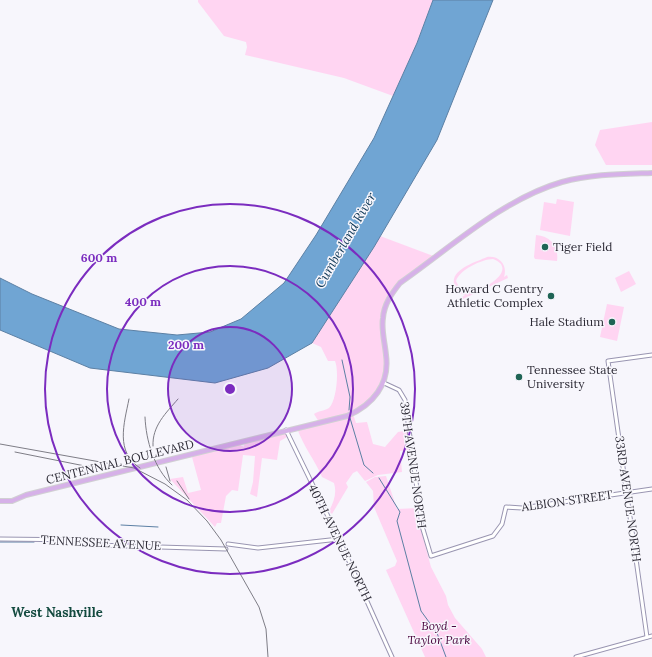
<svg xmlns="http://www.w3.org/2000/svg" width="652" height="657" font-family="Lora,serif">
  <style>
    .green { fill: #ffd5f2; fill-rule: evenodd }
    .water { fill: #70a5d3; stroke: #5c80a4 }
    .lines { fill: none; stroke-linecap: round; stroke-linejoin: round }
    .stream { stroke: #5c80a4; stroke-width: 1 }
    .minor-casing { stroke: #9995b1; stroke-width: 5 }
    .major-casing { stroke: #d1d0d3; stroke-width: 6 }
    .minor { stroke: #fff; stroke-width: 3 }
    .major { stroke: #d6b1e8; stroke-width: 4 }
    .rail { stroke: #7e7d86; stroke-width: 1 }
    .ring { fill: none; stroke: #7b2cbf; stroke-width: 2 }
    .poi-dot { fill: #1f6455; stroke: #f7f6fc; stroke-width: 1.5 }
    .labels { text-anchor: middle; stroke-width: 3; stroke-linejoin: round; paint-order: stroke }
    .poi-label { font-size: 12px; fill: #2d2b36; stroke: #f7f6fc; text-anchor: start }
    .street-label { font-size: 12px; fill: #2d2b36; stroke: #f7f6fc }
    .park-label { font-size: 12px; font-style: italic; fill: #4b063f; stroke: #f7f6fc }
    .water-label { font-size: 13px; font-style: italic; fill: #103958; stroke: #f7f6fc }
    .neighbourhood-label { font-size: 13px; font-weight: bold; fill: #134a3f; stroke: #f7f6fc }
    .centre { fill: #7b2cbf; stroke: #f7f6fc; stroke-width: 2 }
    .ring-label { font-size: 12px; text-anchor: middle; font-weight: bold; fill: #7b2cbf; stroke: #f7f6fc; stroke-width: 3; stroke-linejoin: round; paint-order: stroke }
  </style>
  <rect width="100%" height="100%" fill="#f7f6fc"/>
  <g class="green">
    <path d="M198 0H433L417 43 393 96 344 78 245 55 247 47 246 42 224 36 198 2Z"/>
    <path d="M652 122V165H606L595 145 600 130Z"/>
    <path d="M557 199 574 202 570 236 540 230 544 202 556 204Z"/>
    <path d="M536 235C551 236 559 247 557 261L535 259 534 257Z"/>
    <path d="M380 236 436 257 400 283 392 293 383 317 387 364 380 391 353 414 356 423 367 422 373 444 385 447 398 432 409 430 411 450 400 451 402 472 378 475 365 481 357 471 353 473 346 483 348 487 332 514 329 511C334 502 337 493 334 483L322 477C315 460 303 446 297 428L319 422 314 414C318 411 324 411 329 408 337 400 339 370 335 361H328L321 347 312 343Z"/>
    <path d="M487 257C499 255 508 265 504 277L507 275 508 278 463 299 462 297 465 295C459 293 455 290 454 284 451 269 476 262 487 257ZM493 259C523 270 473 300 460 289L456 281C459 270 482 259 493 259Z"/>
    <path d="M629 271 636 284 621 292 615 278Z"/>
    <path d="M607 304 624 307 617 341 600 337Z"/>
    <path d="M286 430 289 436 280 441 277 460 262 458 257 497 250 494 253 482 255 456 243 455 238 491 232 490 226 496 221 523H217L215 527 170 479 183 477 188 493 201 490 192 457 182 459 181 457 236 443 244 447 245 440Z"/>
    <path d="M386 476 397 509 418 508 421 530 431 567 446 596 448 605 455 618 482 649 486 657H425L386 570 395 566 397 561 374 507 373 491 366 482 375 477Z"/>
  </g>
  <path class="water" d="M433 0H493L437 140 374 247 312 343 268 368 215 383 90 368 0 330V278L32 294 119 329 177 335 210 332 241 319 284 283 316 235 374 138 417 43Z"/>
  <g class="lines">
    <g class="stream">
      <path d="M342 360 350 397 349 410"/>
      <path d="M350 418 364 465 373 473"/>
      <path d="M379 478 400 512 397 521 421 611 437 633 446 657"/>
      <path d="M121 525 158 527"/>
      <path d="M0 542H34"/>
    </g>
    <g class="minor-casing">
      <g id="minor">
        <path d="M384 383 399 390 405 400 422 526 431 556 493 536 502 524 506 507 522 508 652 489"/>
        <path d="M286 430 339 539 392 657"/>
        <path d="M0 539 85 540 91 541 94 545 226 549"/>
        <path d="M228 544 258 548 339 539"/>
        <path d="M647 637 608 361 652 355"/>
        <path d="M576 657 652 636"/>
      </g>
    </g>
    <g class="major-casing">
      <path id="major" d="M0 501H12L26 495 347 416C373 405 390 384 386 355 385 343 381 330 383 318 384 304 392 293 400 283 450 248 503 199 562 182 591 174 622 174 652 173"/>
    </g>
    <use href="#minor" class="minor"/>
    <use href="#major" class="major"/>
    <g class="rail">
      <path d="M129 399C124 424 115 452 140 468"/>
      <path d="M145 417C146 441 154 468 172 485"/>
      <path d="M0 444 134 468 165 484 187 500 207 521 221 540 259 607 266 629 268 657"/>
      <path d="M153 446C152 426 166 413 178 399"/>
      <path d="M15 452 85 466 112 468"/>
      <path d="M166 467 170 481"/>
      <path d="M177 481 189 499"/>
    </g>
  </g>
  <circle cx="230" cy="389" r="62" fill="#7b2cbf" fill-opacity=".12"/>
  <g class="ring">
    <circle cx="230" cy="389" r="62"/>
    <circle cx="230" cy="389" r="123"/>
    <circle cx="230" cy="389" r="185"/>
  </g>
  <g class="poi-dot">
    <circle cx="545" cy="247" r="4"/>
    <circle cx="551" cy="296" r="4"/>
    <circle cx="612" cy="322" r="4"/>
    <circle cx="519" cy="377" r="4"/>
  </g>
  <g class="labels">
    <g class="poi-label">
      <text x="553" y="251">Tiger Field</text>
      <text x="543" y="293" text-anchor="end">Howard C Gentry<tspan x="543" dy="14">Athletic Complex</tspan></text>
      <text x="604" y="326" text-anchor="end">Hale Stadium</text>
      <text x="527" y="374">Tennessee State<tspan x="527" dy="14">University</tspan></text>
    </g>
    <g class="street-label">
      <text transform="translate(120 462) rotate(-14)" y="4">CENTENNIAL BOULEVARD</text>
      <text transform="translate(413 465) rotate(82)" y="4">39TH AVENUE NORTH</text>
      <text transform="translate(628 499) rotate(82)" y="4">33RD AVENUE NORTH</text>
      <text transform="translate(567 501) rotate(-8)" y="4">ALBION STREET</text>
      <text transform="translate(101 543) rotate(3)" y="4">TENNESSEE AVENUE</text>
      <text transform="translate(340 543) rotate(64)" y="4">40TH AVENUE NORTH</text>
    </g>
    <g class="park-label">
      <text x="439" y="630">Boyd -<tspan x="439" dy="14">Taylor Park</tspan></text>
    </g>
    <g class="water-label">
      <text transform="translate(345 240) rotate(-60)" y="5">Cumberland River</text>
    </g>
    <g class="neighbourhood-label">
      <text x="57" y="617">West Nashville</text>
    </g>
  </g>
  <circle cx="230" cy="389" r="6" class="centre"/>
  <g class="ring-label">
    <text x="99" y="262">600 m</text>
    <text x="143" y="306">400 m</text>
    <text x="186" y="349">200 m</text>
  </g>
</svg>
